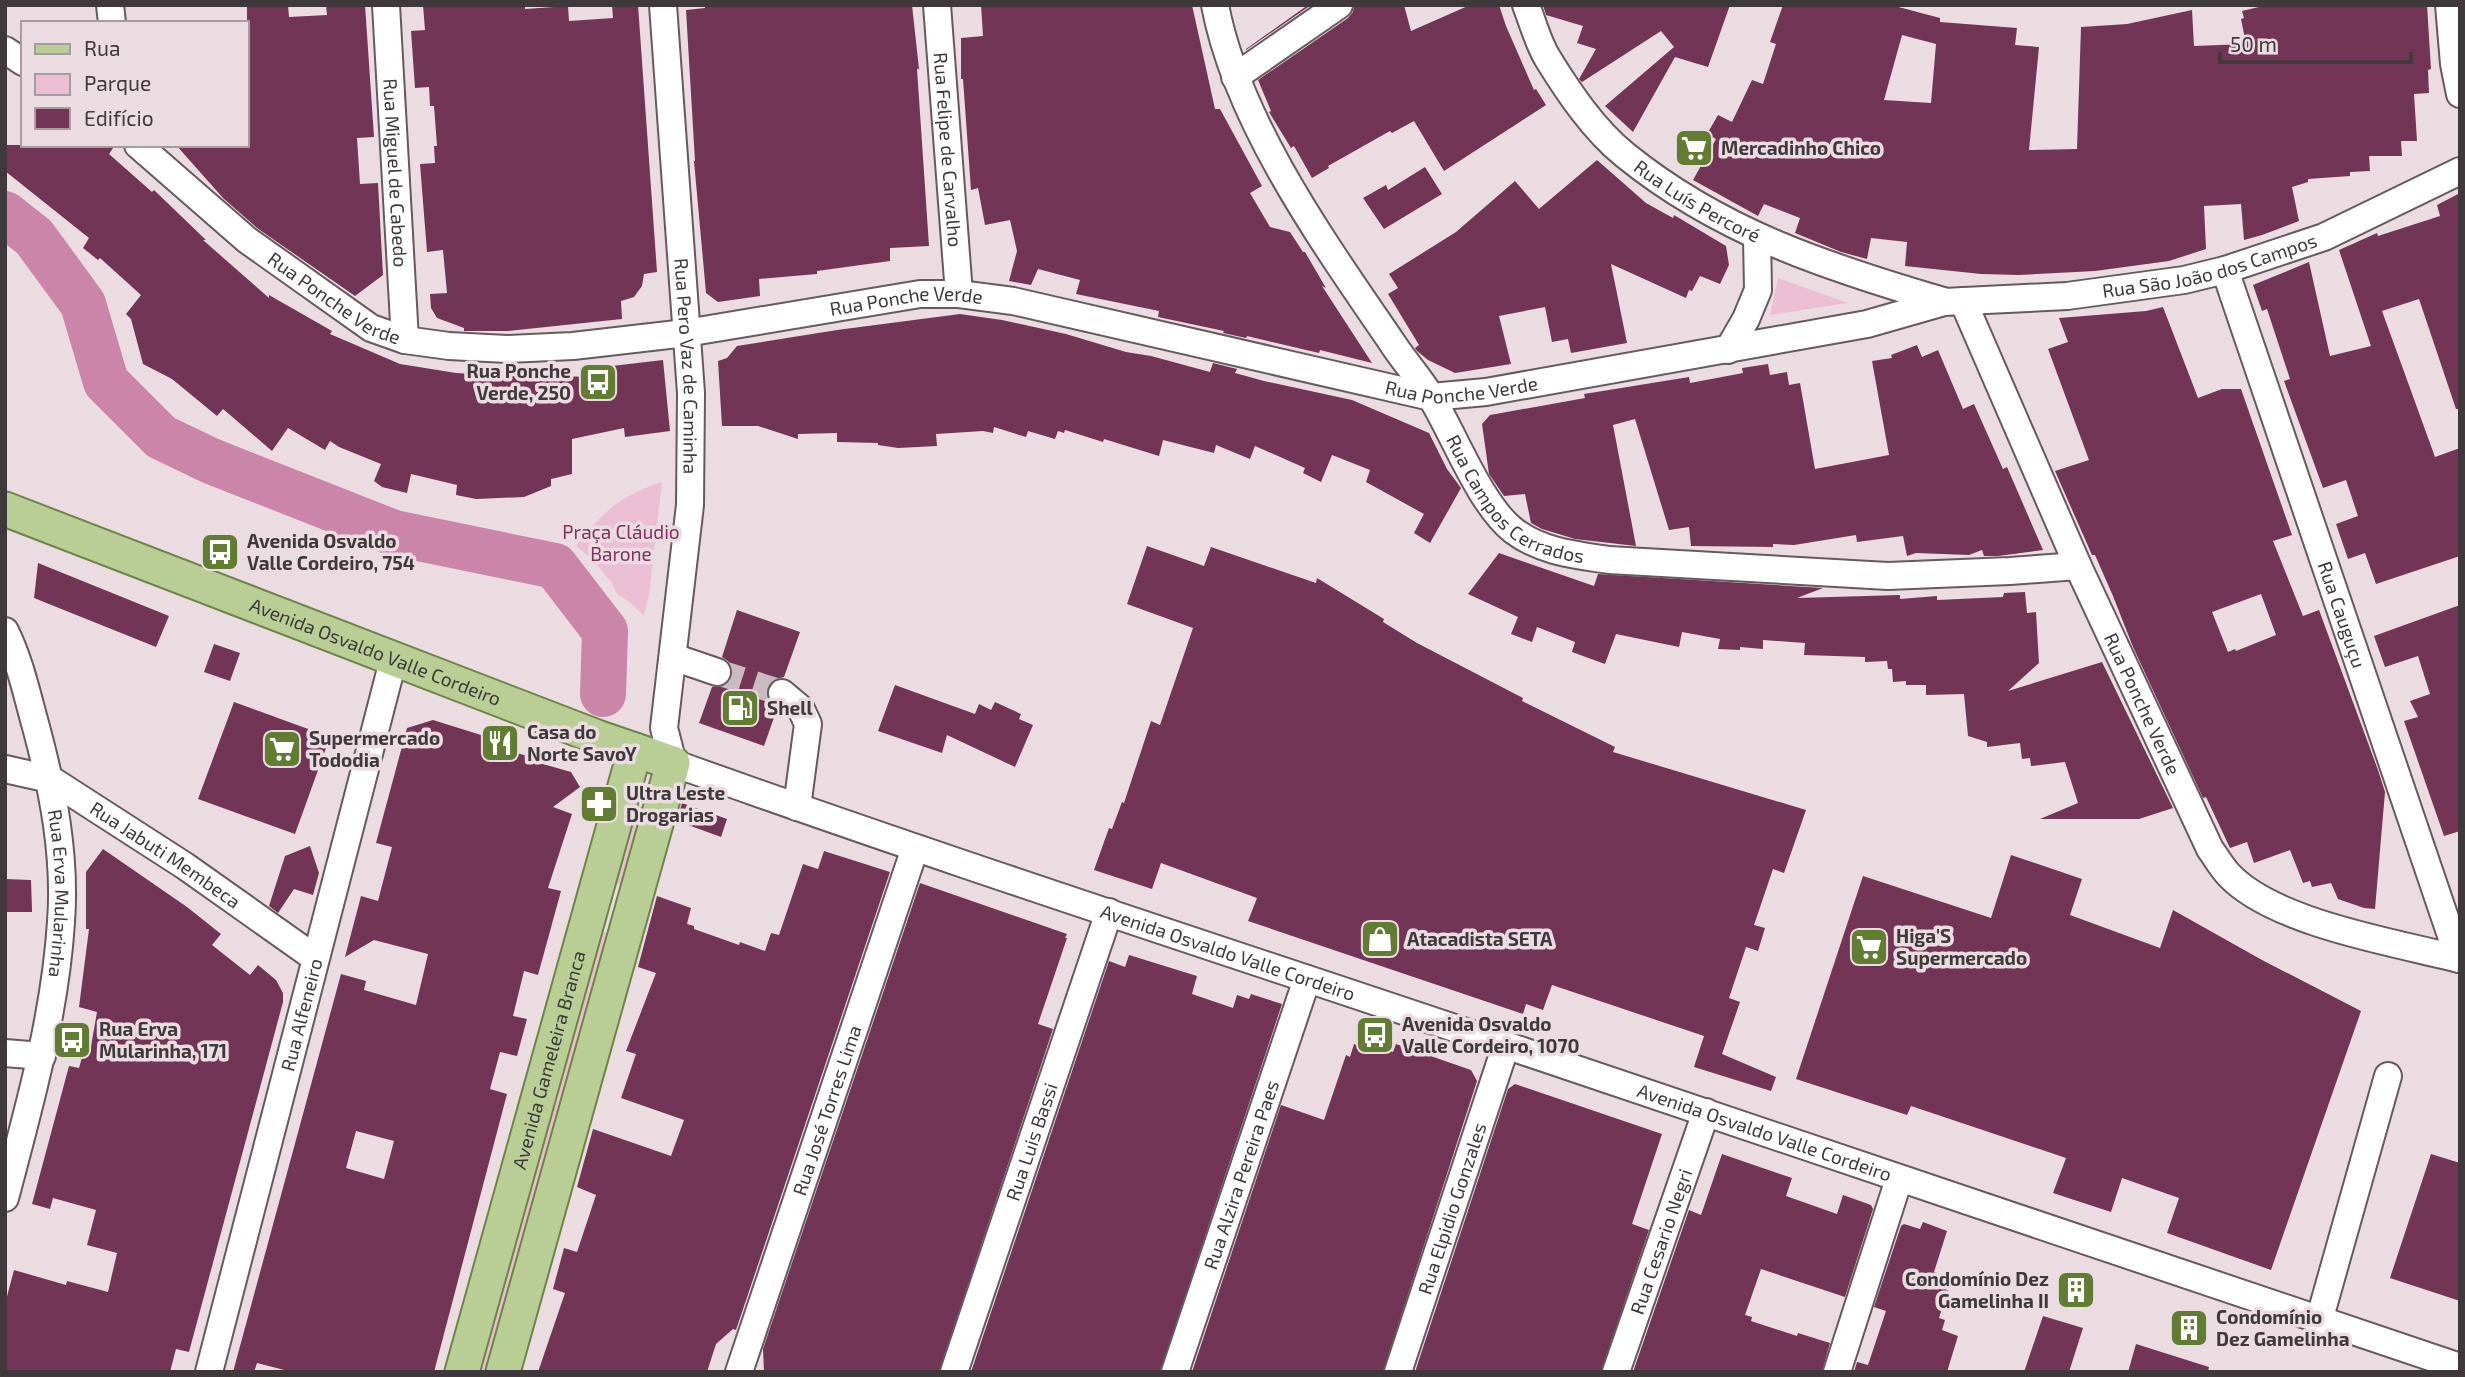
<svg xmlns="http://www.w3.org/2000/svg" width="2465" height="1377" font-family="'Exo 2',sans-serif">
  <style>
    .green { fill: #ecbed3 }
    .lines { fill: none; stroke-linecap: round; stroke-linejoin: round }
    .river { stroke: #cb85a8; stroke-width: 46 }
    .building { fill: #733556; fill-rule: evenodd }
    .minor-tunnel { stroke: #c9bbc1; stroke-width: 26; stroke-dasharray: 26 13; stroke-linecap: butt }
    .minor-casing { stroke: #66595f; stroke-width: 30 }
    .major-casing { stroke: #6e8447; stroke-width: 37 }
    .minor { stroke: #fff; stroke-width: 26 }
    .major { stroke: #b8ce94; stroke-width: 33 }
    .labels { text-anchor: middle; stroke-width: 7; stroke-linejoin: round; paint-order: stroke }
    .poi-label { font-size: 19px; font-weight: bold; fill: #3f393c; stroke: #ebdce2; text-anchor: start }
    .street-label { font-size: 19px; fill: #3f393c; stroke: #ebdce2 }
    .park-label { font-size: 19px; fill: #853160; stroke: #ebdce2 }
  </style>
  <rect width="100%" height="100%" fill="#ebdce2"/>
  <g class="green">
    <path d="M1778 278 1848 303 1770 315Z"/>
    <path d="M662 482 649 595 644 616 631 603 617 594 612 583 593 560 576 546C605 511 617 497 662 482Z"/>
    <path d="M636 805 645 808 623 885 614 883Z"/>
    <path d="M601 931 610 934 488 1372H478Z"/>
  </g>
  <g class="lines">
    <path class="river" d="M5 214 34 237 83 304 106 382 161 437 211 461 394 533 555 566 605 631 603 694"/>
  </g>
  <g class="building">
    <path d="M247 5H288L289 17 327 15 326 5H365L374 137 357 138 360 184 378 183 383 275 355 296 257 228 223 198 176 145H247Z"/>
    <path d="M423 5H525V9L568 6 569 21 613 18 612 5H638L657 272 644 274 642 286 634 297 621 301 622 319 508 331H464V328L437 318 431 308 430 294 447 293 443 250 427 252 420 164 435 163 434 146H437L434 106H430L429 87 415 88 411 31 425 30Z"/>
    <path d="M705 5H912L919 69H917L929 246 890 248V261L817 271V274L759 279 760 296 718 302 706 293 694 161H695L686 10 705 8Z"/>
    <path d="M981 5H1192L1215 109H1220L1262 186 1250 193 1270 227 1290 232 1303 252H1305L1326 288 1322 286 1372 363 1320 350 1319 353 1247 336 1246 338 1223 333 1224 331 1158 317 1159 311 1076 294 1080 280 1038 269 1031 285 1009 281 1017 251 1010 220 985 225 978 188 971 190 963 79H961V38L983 36Z"/>
    <path d="M1308 5H1311L1246 50V49Z"/>
    <path d="M1354 5H1404L1411 31 1470 5H1499L1506 26 1534 90 1536 89 1546 105 1444 171 1414 121 1392 133 1390 131 1328 166 1329 168 1312 178 1294 146 1291 148 1269 112 1271 111 1258 80 1348 18 1353 12Z"/>
    <path d="M1543 5H1730L1708 67 1675 57 1633 132 1605 106 1674 47 1661 31 1582 82 1579 79 1596 49 1577 43 1583 26 1546 15Z"/>
    <path d="M1783 5H1891L1940 18V22L2017 28 2015 45 2039 47 2029 150 2077 149 2081 27 2127 24 2192 10 2194 46 2246 44 2241 19 2244 18 2242 11 2267 5H2427L2431 69 2428 70 2429 93 2414 94 2417 141H2401L2402 156H2369L2370 171 2350 172V176L2308 179V182L2292 187 2299 221 2262 235 2244 240 2241 204 2204 206 2206 249 2169 261 2095 271 2018 275 1981 274 1905 266 1907 242 1871 238 1867 259 1841 252 1795 233 1800 218 1764 204 1758 216 1693 180 1716 139 1707 134 1718 115 1732 122 1752 80 1763 84 1776 44 1770 42ZM1902 35 1936 44 1931 103 1884 100Z"/>
    <path d="M5 145H115L109 154 152 192 154 190 206 240H203L269 298V295L332 331 330 334 400 364 456 373 493 375V373L610 378 612 366 663 360 670 431 625 437 624 428 572 439V474L551 479V486L524 497 476 499 456 495 457 485 411 474 407 493 382 487 374 481 381 464 339 447 330 441 325 450 288 428 272 451 223 409 217 416 172 379 143 364 131 319 126 314 141 295 100 258 98 260 83 248 89 238 5 171Z"/>
    <path d="M1597 160 1646 203 1673 218 1674 215 1726 246 1729 265 1720 284 1700 276 1692 291 1689 290 1686 298 1611 264 1627 343 1571 353 1568 339 1552 342 1545 307 1499 316 1511 364 1455 373 1428 360 1417 351 1415 348 1419 345 1388 294 1398 288 1389 274 1456 232 1515 181 1539 209Z"/>
    <path d="M1425 167 1442 194 1384 229 1363 198 1386 185 1388 190Z"/>
    <path d="M2460 193V409H2456L2419 299 2382 311 2435 457 2460 448V556L2376 584 2365 553 2348 559 2336 524 2358 516 2346 480 2323 488 2284 381 2290 379 2267 309 2262 311 2253 285 2309 262 2330 356 2371 346 2339 250 2377 233 2378 236 2440 216 2437 205Z"/>
    <path d="M2163 307 2198 398 2222 389H2241L2292 535 2273 541 2303 616 2319 610 2378 770 2385 792 2375 909 2364 908 2338 899 2331 883 2312 887 2310 881 2303 883 2290 850 2254 863 2247 842 2230 848 2206 797 2203 798 2133 647 2113 596 2095 555H2092L2055 471 2089 460 2048 349 2068 342 2059 318 2146 311ZM2261 594 2276 635 2236 651 2235 649 2228 652 2212 612Z"/>
    <path d="M960 314 1002 320 1066 334 1126 352 1151 356 1210 372 1213 363 1237 369 1235 373 1264 381 1352 400 1429 433 1447 469 1461 488 1430 543 1414 533 1424 514 1366 482 1370 470 1332 455 1321 482 1303 473 1305 468 1255 446 1250 459 1216 445 1214 453 1163 440 1159 456 1104 439 1103 442 1065 430 1064 433 1058 431 1055 439 1028 431 1026 437 994 427 993 433 983 431 936 434 937 446 898 448 878 445V443L837 442V433L798 434V439L758 426H722L718 361 727 358 737 346 837 330Z"/>
    <path d="M1917 345 1922 357 1938 350 1963 409 1974 404 2003 469 2007 467 2043 550 1998 556H1984L1982 550 1969 555 1916 553 1907 556 1903 536 1857 542 1856 535 1794 545 1773 544V547L1691 546 1689 527 1669 530 1635 419 1613 425 1636 546 1575 539 1542 529 1531 523 1525 494 1504 496 1489 474 1482 424 1490 415 1585 398 1584 394 1689 377 1690 383 1743 373 1742 368 1768 364 1770 375 1787 372 1789 385 1800 383 1815 469 1889 455 1872 361 1892 358 1891 355Z"/>
    <path d="M1147 546 1204 566 1211 547 1316 583 1317 578 1384 619 1383 622 1417 643 1523 698 1522 701 1615 747 1613 752 1806 810 1784 873 1773 869 1754 925 1765 928 1758 951 1746 947 1729 998 1740 1002 1722 1054 1776 1077 1771 1091 1694 1067 1704 1036 1552 985 1543 1010 1526 1004 1523 1014 1248 921 1257 898 1161 863 1152 889 1094 870 1109 828 1112 829 1122 802 1124 803 1151 721 1160 725 1193 628 1127 604Z"/>
    <path d="M1499 553 1594 586 1598 574 1823 588 1797 598 1900 595V599L1937 596V600L2003 597 2004 593 2025 592 2027 613 2036 612 2039 663 2008 691 2102 662 2173 808 2139 819H2040L2078 803 2065 762 2031 766 2030 758 2022 759 2020 743 1987 747V742L1968 736 1964 694 1926 695V685H1906V681L1893 682 1892 669H1888L1887 661 1865 662V657L1804 655 1805 643 1763 640V649L1740 647V650L1718 649 1720 639 1682 632 1679 647 1616 634 1605 664 1572 652 1575 642 1537 627 1532 642 1511 634 1518 617 1468 594Z"/>
    <path d="M38 563 169 616 156 647 34 598Z"/>
    <path d="M2460 605V831L2444 836 2404 721 2418 717 2410 701 2430 694 2418 656 2385 667 2374 636Z"/>
    <path d="M737 610 800 632 784 677 776 679 770 683 767 690V699L777 709 764 746 699 723 712 687H721L728 683 732 678V668L728 661 722 657Z"/>
    <path d="M214 644 240 653 230 681 204 672Z"/>
    <path d="M895 685 975 714 979 704 991 710 995 702 1021 714 1019 719 1033 725 1015 767 947 735 942 753 878 731Z"/>
    <path d="M234 702 330 737 295 834 198 799Z"/>
    <path d="M433 720 516 746 514 752 537 759 536 762 571 772 580 787 553 807 572 814 548 888 561 891 538 975 524 971 513 1016 527 1019 517 1056 500 1052 490 1089 507 1094 434 1372H292L257 1363 254 1372H233L341 974 366 981 364 990 416 1005 428 954 374 940 345 957 361 896 378 901 392 847 376 843 407 728ZM356 1131 394 1141 384 1179 346 1168Z"/>
    <path d="M682 803 727 819 721 837 677 821Z"/>
    <path d="M310 846 319 873 313 895 294 889 278 913 269 906 285 856Z"/>
    <path d="M103 849 187 907 221 934 212 945 250 975 258 965 276 980 283 993V1002L189 1352 176 1349 170 1372H5V1304L14 1270 66 1285 67 1281 108 1292 117 1253 87 1245 96 1210 53 1198 50 1209 32 1204 69 1066 79 1068 84 1050 90 1052 97 1012 79 1007 89 929H86V872Z"/>
    <path d="M824 851 890 872 736 1330 733 1329 716 1344 707 1372H538L565 1293 553 1289 564 1248 577 1252 596 1195 577 1187 593 1129 671 1156 684 1120 621 1098 636 1054 626 1051 656 973 638 967 657 896 691 908 687 924 694 926V929L739 945 740 942 765 951 771 933 779 935 803 864 818 869Z"/>
    <path d="M2011 855 2082 879 2070 915 2160 948 2173 910 2262 960 2361 1011 2271 1270 2167 1233 2179 1198 2122 1178 2111 1212 2053 1193 2066 1158 1911 1106 1907 1115 1796 1079 1863 876 1991 918Z"/>
    <path d="M5 879 31 880 32 912H5Z"/>
    <path d="M920 883 1067 934 1065 938H1067L1038 1024 1053 1029 939 1372H764L763 1349Z"/>
    <path d="M1129 955 1197 976 1192 994 1233 1008 1237 995 1249 999 1251 994 1282 1004 1160 1372H971L1109 961 1125 967Z"/>
    <path d="M1354 1044 1371 1050 1373 1045 1393 1052 1396 1044 1471 1070 1477 1081 1383 1372H1192L1281 1105 1324 1120 1346 1055 1350 1057Z"/>
    <path d="M1515 1084 1662 1134 1632 1224 1649 1230 1601 1372H1415L1508 1089Z"/>
    <path d="M1722 1154 1792 1178 1786 1196 1837 1214 1843 1195 1871 1205 1873 1209 1845 1297 1761 1269 1745 1315 1752 1317 1751 1321 1797 1336 1798 1333 1830 1343 1822 1372H1633L1689 1210 1701 1215Z"/>
    <path d="M2431 1154 2460 1163V1301L2390 1278Z"/>
    <path d="M1923 1222 1947 1231 1934 1272 1949 1277 1945 1289 1948 1290 1939 1318 1945 1320 1942 1330 1958 1336 1947 1372H1854L1857 1362 1868 1365 1886 1311 1874 1307 1901 1226 1904 1224 1920 1229Z"/>
    <path d="M2043 1316 2083 1328 2069 1372H2024Z"/>
    <path d="M2136 1344 2209 1367 2208 1372H2128Z"/>
  </g>
  <g class="lines">
    <path class="minor-tunnel" d="M717 672 782 693"/>
    <g class="minor-casing">
      <g id="minor">
        <path d="M110 5 112 23"/>
        <path id="s1" d="M386 5 405 340"/>
        <path id="s2" d="M663 5 691 393 690 505 664 728 673 763C949 862 1229 952 1508 1046 1825 1152 2142 1261 2460 1367"/>
        <path id="s3" d="M937 5 959 294"/>
        <path id="s4" d="M1215 5C1237 122 1324 243 1391 341 1403 360 1419 377 1431 397 1454 434 1480 505 1514 531 1542 552 1576 555 1609 560L1888 576 2010 571 2078 566"/>
        <path id="s5" d="M1526 5C1533 23 1538 43 1548 59 1569 93 1594 130 1625 155 1720 232 1827 267 1943 301"/>
        <path d="M2449 5 2454 64 2460 94"/>
        <path d="M5 50 23 62"/>
        <path d="M1235 77 1339 5"/>
        <path id="s6" d="M138 145 247 240 371 328 405 340 449 346 507 349 573 346 686 333 920 294H959L1013 301 1431 397 1486 392 1867 324 1944 302 2067 296 2184 280 2225 270 2324 237 2460 171"/>
        <path id="s7" d="M2225 270 2459 959"/>
        <path id="s8" d="M1963 301 2078 566 2210 849C2216 857 2222 868 2229 875 2274 923 2396 943 2460 959"/>
        <path d="M1728 350 1746 319 1758 290 1757 238"/>
        <path id="s9" d="M5 631C20 661 27 695 36 727 53 790 66 856 61 922 55 1016 29 1107 5 1198"/>
        <path d="M673 657 717 672"/>
        <path d="M782 693 801 709 808 724 797 807"/>
        <path id="s10" d="M5 769 50 779 185 866 315 958"/>
        <path d="M5 1053 42 1056"/>
        <path d="M2319 1321 2388 1076"/>
        <path id="s11" d="M209 1372 394 657"/>
        <path id="s12" d="M739 1372 915 848"/>
        <path id="s13" d="M954 1372 1109 912"/>
        <path id="s14" d="M1175 1372 1307 979"/>
        <path id="s15" d="M1398 1372 1506 1045"/>
        <path id="s16" d="M1616 1372 1706 1112"/>
        <path d="M1837 1372 1899 1179"/>
      </g>
    </g>
    <g class="major-casing">
      <g id="major">
        <path id="s17" d="M5 509 597 737 673 763 503 1372"/>
        <path id="s18" d="M462 1372 635 750"/>
      </g>
    </g>
    <use href="#minor" class="minor"/>
    <use href="#major" class="major"/>
  </g>
  <defs>
    <g id="supermarket-square" transform="scale(2.0125)"><rect x="-9" y="-9" width="18" height="18" rx="4" fill="#607d32" stroke="#ebdce2"/><path d="M-6-5.5h2.5l.6 2H6L4.5 2H-2.5L-4.4-4H-6ZM-1.5 3.2a1.3 1.3 0 1 0 .1 0ZM3 3.2a1.3 1.3 0 1 0 .1 0Z" fill="#fff"/></g>
    <g id="bus-square" transform="scale(2.0125)"><rect x="-9" y="-9" width="18" height="18" rx="4" fill="#607d32" stroke="#ebdce2"/><path d="M-5-6H5V4H4V6H2V4H-2V6H-4V4H-5ZM-3.5-4V0h7V-4ZM-3.5 1.2v1.5H-2V1.2ZM2 1.2v1.5H3.5V1.2Z" fill="#fff"/></g>
    <g id="fuel-square" transform="scale(2.0125)"><rect x="-9" y="-9" width="18" height="18" rx="4" fill="#607d32" stroke="#ebdce2"/><path d="M-5.5-6h7V0h2V4h1.3V-2.5L3-4.5l.8-.8L6-3V5H2.5V1h-1V6h-7ZM-4.2-4.7v3.2H.2V-4.7Z" fill="#fff"/></g>
    <g id="restaurant-square" transform="scale(2.0125)"><rect x="-9" y="-9" width="18" height="18" rx="4" fill="#607d32" stroke="#ebdce2"/><path d="M-5-6h1v4h1v-4h1v4h1v-4h1v5L-1.5 .5V6h-2V.5L-5-1ZM5-6V6H3V1.5H1.5Q1.5-4 5-6Z" fill="#fff"/></g>
    <g id="pharmacy-square" transform="scale(2.0125)"><rect x="-9" y="-9" width="18" height="18" rx="4" fill="#607d32" stroke="#ebdce2"/><path d="M-2-6h4v4h4v4h-4v4h-4v-4h-4v-4h4Z" fill="#fff"/></g>
    <g id="shop-square" transform="scale(2.0125)"><rect x="-9" y="-9" width="18" height="18" rx="4" fill="#607d32" stroke="#ebdce2"/><path d="M-5-2.5h2.3a2.7 3.5 0 0 1 5.4 0H5L5.5 6h-11ZM-1.5-2.5h3a1.5 2.3 0 0 0-3 0Z" fill="#fff"/></g>
    <g id="building-square" transform="scale(2.0125)"><rect x="-9" y="-9" width="18" height="18" rx="4" fill="#607d32" stroke="#ebdce2"/><path d="M-4-6H4V6H1V3H-1V6H-4ZM-2.5-4.3h1.7v1.8h-1.7ZM.8-4.3h1.7v1.8H.8ZM-2.5-1h1.7V.8h-1.7ZM.8-1h1.7V.8H.8Z" fill="#fff"/></g>
  </defs>
  <g fill-rule="evenodd">
    <use href="#supermarket-square" x="1694" y="148"/>
    <use href="#bus-square" x="598" y="382"/>
    <use href="#bus-square" x="220" y="552"/>
    <use href="#fuel-square" x="740" y="708"/>
    <use href="#restaurant-square" x="500" y="743"/>
    <use href="#supermarket-square" x="282" y="749"/>
    <use href="#pharmacy-square" x="599" y="804"/>
    <use href="#shop-square" x="1380" y="939"/>
    <use href="#supermarket-square" x="1869" y="947"/>
    <use href="#bus-square" x="1375" y="1035"/>
    <use href="#bus-square" x="72" y="1040"/>
    <use href="#building-square" x="2076" y="1290"/>
    <use href="#building-square" x="2189" y="1328"/>
  </g>
  <g class="labels">
    <g class="poi-label">
      <text x="1721" y="155">Mercadinho Chico</text>
      <text x="571" y="378" text-anchor="end">Rua Ponche<tspan x="571" dy="22">Verde, 250</tspan></text>
      <text x="247" y="548">Avenida Osvaldo<tspan x="247" dy="22">Valle Cordeiro, 754</tspan></text>
      <text x="767" y="715">Shell</text>
      <text x="527" y="739">Casa do<tspan x="527" dy="22">Norte SavoY</tspan></text>
      <text x="309" y="745">Supermercado<tspan x="309" dy="22">Tododia</tspan></text>
      <text x="626" y="800">Ultra Leste<tspan x="626" dy="22">Drogarias</tspan></text>
      <text x="1896" y="943">Higa'S<tspan x="1896" dy="22">Supermercado</tspan></text>
      <text x="1407" y="946">Atacadista SETA</text>
      <text x="1402" y="1031">Avenida Osvaldo<tspan x="1402" dy="22">Valle Cordeiro, 1070</tspan></text>
      <text x="99" y="1036">Rua Erva<tspan x="99" dy="22">Mularinha, 171</tspan></text>
      <text x="2049" y="1286" text-anchor="end">Condomínio Dez<tspan x="2049" dy="22">Gamelinha II</tspan></text>
      <text x="2216" y="1324">Condomínio<tspan x="2216" dy="22">Dez Gamelinha</tspan></text>
    </g>
    <g class="street-label">
      <text dy="7" stroke="none"><textPath href="#s3" startOffset="145">Rua Felipe de Carvalho</textPath></text>
      <text dy="7" stroke="none"><textPath href="#s1" startOffset="168">Rua Miguel de Cabedo</textPath></text>
      <text dy="7" stroke="none"><textPath href="#s5" startOffset="268">Rua Luís Percoré</textPath></text>
      <text dy="7" stroke="none"><textPath href="#s6" startOffset="2166">Rua São João dos Campos</textPath></text>
      <text dy="7" stroke="none"><textPath href="#s6" startOffset="250">Rua Ponche Verde</textPath></text>
      <text dy="7" stroke="none"><textPath href="#s6" startOffset="838">Rua Ponche Verde</textPath></text>
      <text dy="7" stroke="none"><textPath href="#s2" startOffset="362">Rua Pero Vaz de Caminha</textPath></text>
      <text dy="7" stroke="none"><textPath href="#s6" startOffset="1405">Rua Ponche Verde</textPath></text>
      <text dy="7" stroke="none"><textPath href="#s4" startOffset="590">Rua Campos Cerrados</textPath></text>
      <text dy="7" stroke="none"><textPath href="#s7" startOffset="364">Rua Cauguçu</textPath></text>
      <text dy="7" stroke="none"><textPath href="#s17" startOffset="397">Avenida Osvaldo Valle Cordeiro</textPath></text>
      <text dy="7" stroke="none"><textPath href="#s8" startOffset="441">Rua Ponche Verde</textPath></text>
      <text dy="7" stroke="none"><textPath href="#s10" startOffset="184">Rua Jabuti Membeca</textPath></text>
      <text dy="7" stroke="none"><textPath href="#s9" startOffset="270">Rua Erva Mularinha</textPath></text>
      <text dy="7" stroke="none"><textPath href="#s2" startOffset="1348">Avenida Osvaldo Valle Cordeiro</textPath></text>
      <text dy="7" stroke="none"><textPath href="#s11" startOffset="369">Rua Alfeneiro</textPath></text>
      <text dy="7" stroke="none"><textPath href="#s18" startOffset="324">Avenida Gameleira Branca</textPath></text>
      <text dy="7" stroke="none"><textPath href="#s12" startOffset="276">Rua José Torres Lima</textPath></text>
      <text dy="7" stroke="none"><textPath href="#s2" startOffset="1914">Avenida Osvaldo Valle Cordeiro</textPath></text>
      <text dy="7" stroke="none"><textPath href="#s13" startOffset="243">Rua Luis Bassi</textPath></text>
      <text dy="7" stroke="none"><textPath href="#s14" startOffset="208">Rua Alzira Pereira Paes</textPath></text>
      <text dy="7" stroke="none"><textPath href="#s15" startOffset="172">Rua Elpidio Gonzales</textPath></text>
      <text dy="7" stroke="none"><textPath href="#s16" startOffset="138">Rua Cesario Negri</textPath></text>
    </g>
    <g class="park-label">
      <text x="621" y="539">Praça Cláudio<tspan x="621" dy="22">Barone</tspan></text>
    </g>
  </g>
  <rect width="2465" height="1377" fill="none" stroke="#3f393c" stroke-width="14"/>
  <rect x="21" y="21" width="228" height="126" fill="#ebdce2" stroke="#a69ba0" stroke-width="2"/>
  <rect x="35" y="44" width="35" height="10" fill="#b8ce94" stroke="#a69ba0" stroke-width="2"/>
  <text x="84" y="56" font-size="21" fill="#3f393c">Rua</text>
  <rect x="35" y="74" width="35" height="21" fill="#ecbed3" stroke="#a69ba0" stroke-width="2"/>
  <text x="84" y="91" font-size="21" fill="#3f393c">Parque</text>
  <rect x="35" y="108" width="35" height="21" fill="#733556" stroke="#a69ba0" stroke-width="2"/>
  <text x="84" y="126" font-size="21" fill="#3f393c">Edifício</text>
  <path d="M2220 52v10h191v-10" fill="none" stroke="#3f393c" stroke-width="3.5"/>
  <text x="2230" y="52" font-size="21" fill="#3f393c" stroke="#ebdce2" stroke-width="5" paint-order="stroke">50 m</text>
</svg>
